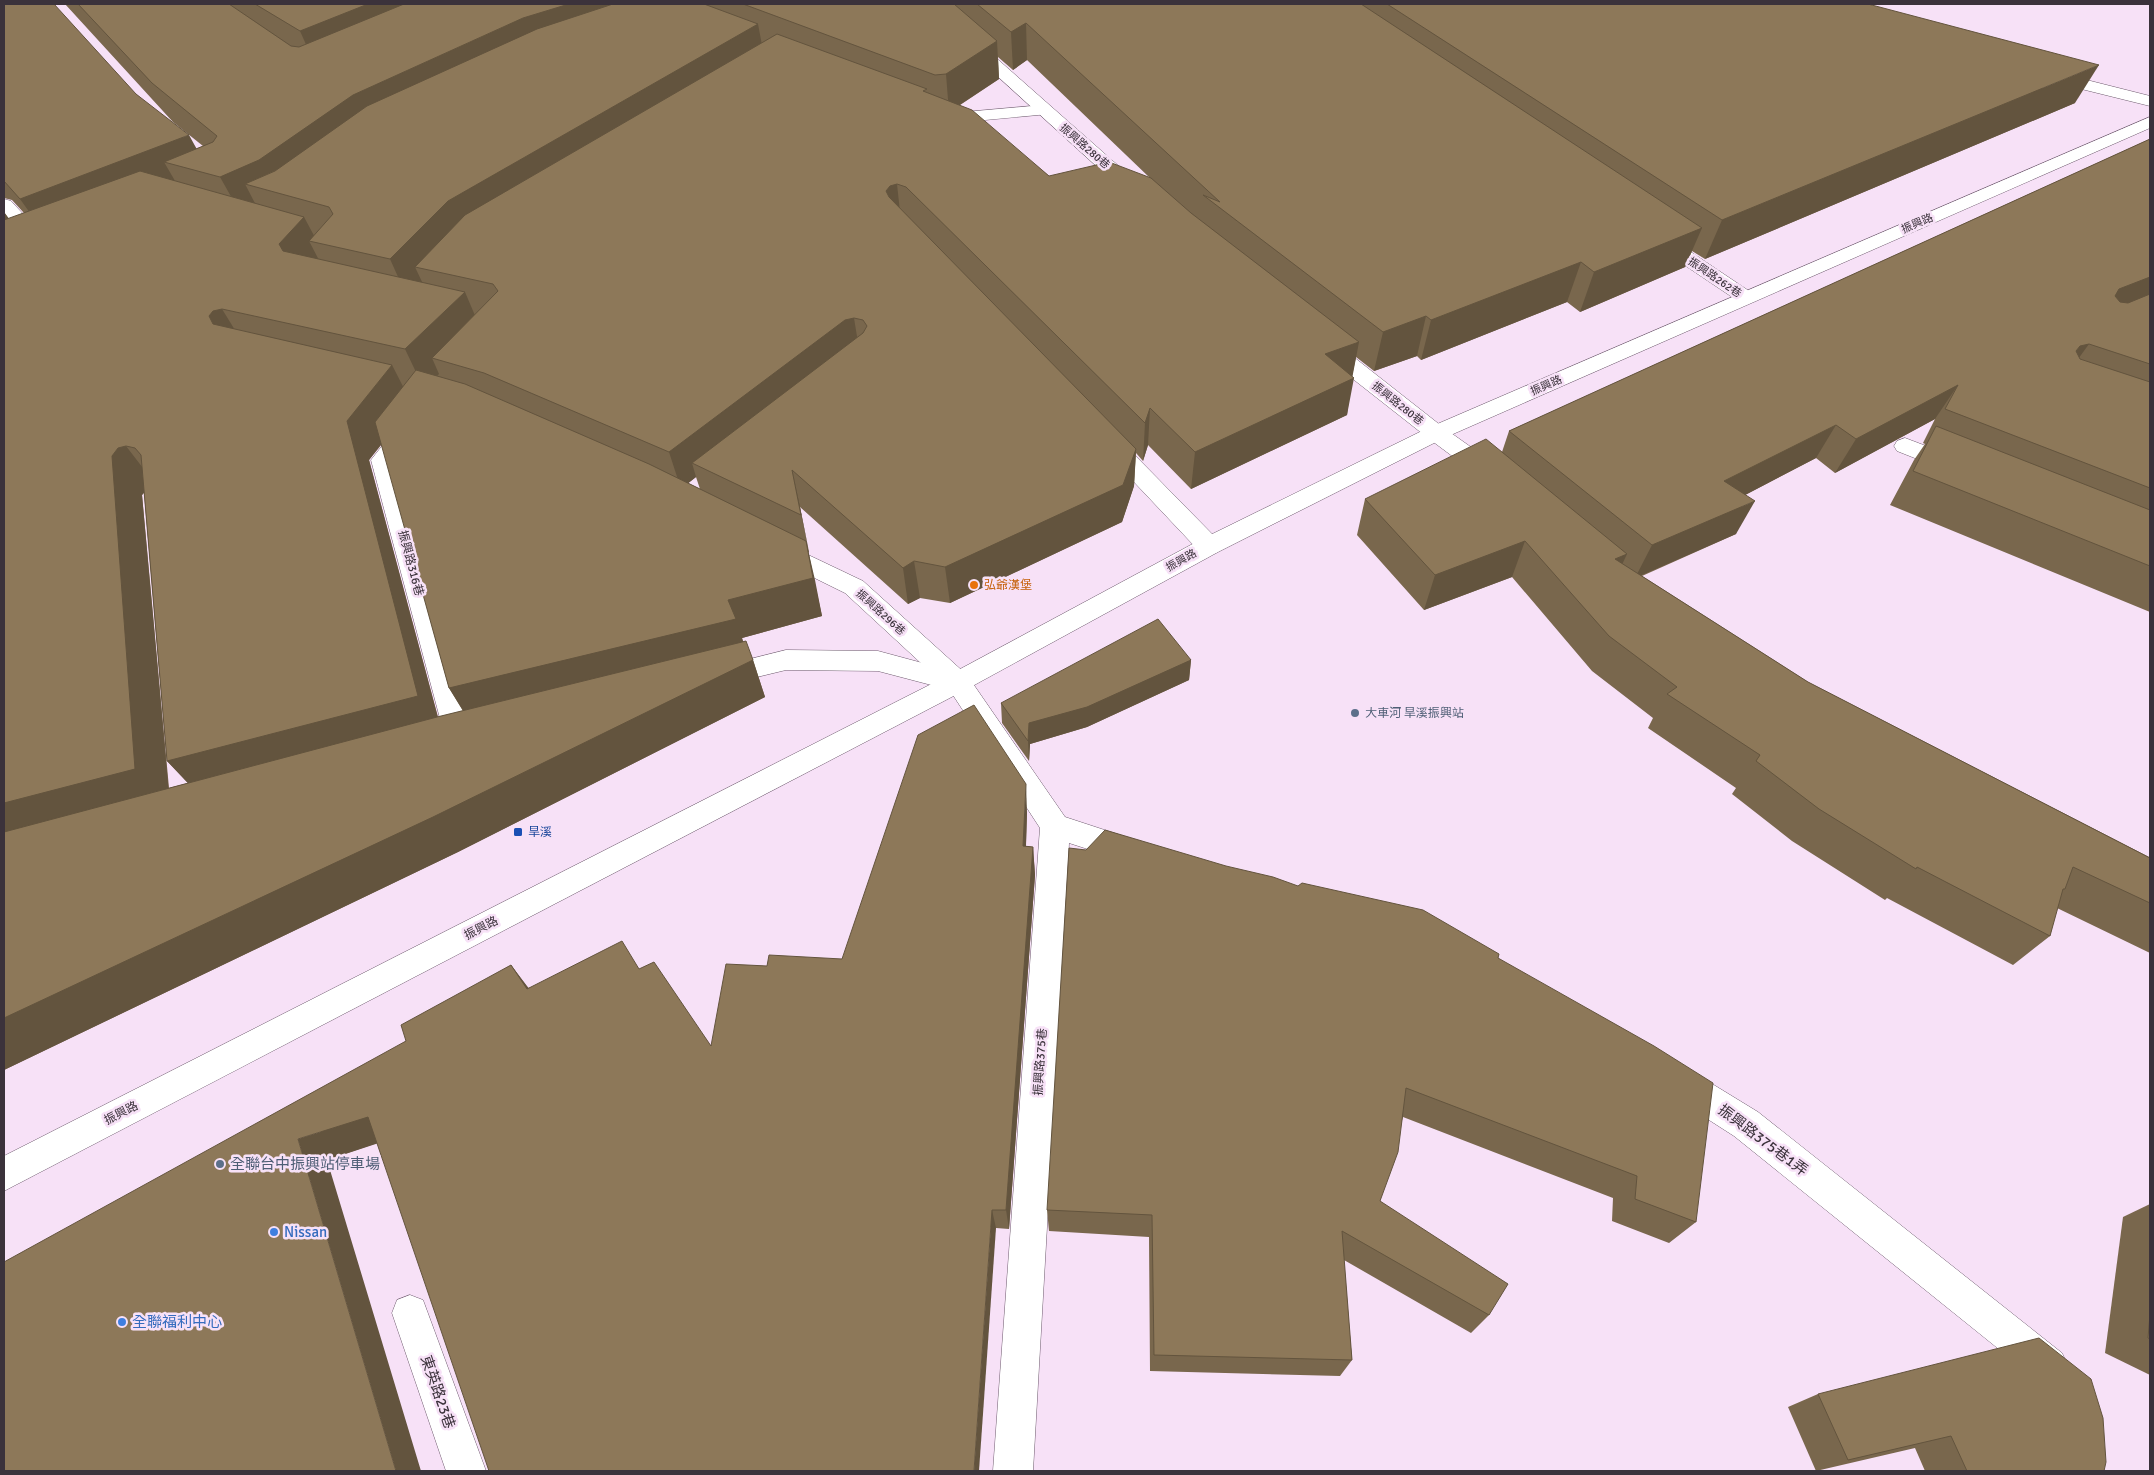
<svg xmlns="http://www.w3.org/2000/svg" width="2154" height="1475" font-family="Signika,'Noto Sans TC',sans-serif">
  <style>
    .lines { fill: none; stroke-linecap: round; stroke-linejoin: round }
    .service-casing { stroke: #6f5c6f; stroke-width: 1 }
    .minor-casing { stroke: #6f5c6f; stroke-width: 1 }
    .secondary-casing { stroke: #6f5c6f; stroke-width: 1 }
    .service { fill: #fff; fill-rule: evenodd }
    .minor { fill: #fff; fill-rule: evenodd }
    .secondary { fill: #fff; fill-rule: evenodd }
    .wall { fill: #79674d; fill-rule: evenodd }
    .shaded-wall { fill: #63543e }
    .building { fill: #8d7859; stroke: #63543e }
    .food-dot { fill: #e8710a; stroke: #f7e1f7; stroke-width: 2 }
    .service-dot { fill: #5c6f8a; stroke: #f7e1f7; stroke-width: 2 }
    .transit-dot { fill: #1a4fb4; stroke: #f7e1f7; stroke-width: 2 }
    .shop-dot { fill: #3f7fe0; stroke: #f7e1f7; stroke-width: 2 }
    .labels { text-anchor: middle; stroke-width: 5; stroke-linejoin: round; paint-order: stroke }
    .far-street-label { font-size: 11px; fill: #3b323b; stroke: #f7e1f7 }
    .street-label { font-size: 12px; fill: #3b323b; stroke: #f7e1f7 }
    .food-label { font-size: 12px; fill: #c56008; stroke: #f7e1f7; text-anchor: start }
    .service-label { font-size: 12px; fill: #4e5e75; stroke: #f7e1f7; text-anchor: start }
    .transit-label { font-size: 12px; fill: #164399; stroke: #f7e1f7; text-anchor: start }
    .near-street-label { font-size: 15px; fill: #3b323b; stroke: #f7e1f7 }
    .near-service-label { font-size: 15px; fill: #4e5e75; stroke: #f7e1f7; text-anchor: start }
    .near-shop-label { font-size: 15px; fill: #366cbe; stroke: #f7e1f7; text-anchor: start }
  </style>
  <rect width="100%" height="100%" fill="#f7e1f7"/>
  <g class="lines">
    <g class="service-casing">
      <g id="service">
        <path d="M1043 105 1049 106 1052 110 1049 114 942 124 936 123 933 119 936 115 942 114Z"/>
        <path d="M4 199 11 201 47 240 50 244 47 248 40 250 33 248 4 216Z"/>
        <path d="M1657 232 1664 234 1752 293 1755 297 1752 301 1745 303 1738 301 1650 242 1647 238 1650 234Z"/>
        <path d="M408 421 416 423 419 428 395 461 474 741 470 749 460 752 450 749 446 741 371 460 400 423Z"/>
        <path d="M1436 426 1444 428 1499 467 1503 473 1499 479 1491 481 1483 479 1428 438 1425 433 1428 428Z"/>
        <path d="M1109 434 1117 437 1218 540 1221 546 1218 552 1209 555 1200 552 1101 447 1098 442 1101 437Z"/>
        <path d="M1905 438 1963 460 1967 466 1963 472 1955 474 1897 451 1894 446 1897 441Z"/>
        <path d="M779 541 863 581 967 675 1065 817 1141 842 1146 851 1141 860 1131 863 1069 843 1033 1471H993L1040 828 949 689 845 593 770 556 767 550 770 544Z"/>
        <path d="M1679 1066 1691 1071 1758 1112 2062 1353 2068 1366 2062 1379 2049 1385 2036 1379 1734 1136 1667 1093 1662 1082 1667 1071Z"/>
        <path d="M410 1295 423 1300 486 1471H446L392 1313 397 1300Z"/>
      </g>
    </g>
    <g class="minor-casing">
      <g id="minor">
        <path d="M918 4H935L1139 184 1141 188 1139 192 1132 194 1125 192Z"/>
        <path d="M2051 71 2150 96V106L2045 80 2043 76 2045 72Z"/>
        <path d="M1324 338 1332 340 1444 428 1447 433 1444 438 1436 440 1428 438 1316 350 1313 345 1316 340Z"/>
        <path d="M786 650 878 651 967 675 971 682 967 689 958 692 878 671 786 670 720 686 711 683 707 676 711 669Z"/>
      </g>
    </g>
    <g class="secondary-casing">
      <path id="secondary" d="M2150 117V128L1444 438 1218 552 967 689 4 1191V1156L949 675 1200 540 1428 428Z"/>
    </g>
    <use href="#service" class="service"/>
    <use href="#minor" class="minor"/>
    <use href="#secondary" class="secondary"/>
  </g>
  <g class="wall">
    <path d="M4 4 136 94 196 149 203 146 173 122 65 4H1868L2075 103 1705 259 1692 251 1685 267 1580 312 1567 302 1421 360 1417 356 1374 371 1356 357 1352 376 1347 415 1191 489 1148 445 1143 461 1136 453 1134 486 1122 522 950 603 920 598 908 604 800 507 809 552H808L822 616 742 638 743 642 753 660 765 697 458 852 4 1070V212L9 219 24 213 12 200 4 198ZM998 57 1013 70 1027 60 1150 178 1049 176 960 105 999 79ZM382 444 449 688 463 711 438 717 369 460ZM696 477 700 489 688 483ZM144 493 167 761 188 783 169 788 142 495Z"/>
    <path d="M2150 139V612L1890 505 1914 460 1925 444 1923 443 1935 419 1835 473 1816 458 1745 495 1736 534 1642 576 1808 682 2149 857 2150 856V953L2057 908 2050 936 2013 965 1887 898 1885 900 1792 841 1732 794 1736 788 1648 728 1653 718 1592 671 1512 577 1424 610 1357 535 1365 499 1502 452 1509 431Z"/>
    <path d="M1191 660 1189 680 1087 727 1030 744 1029 761 1002 723 1001 703Z"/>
    <path d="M1027 812 1026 846 1033 847 1035 875 1009 1229 996 1228 377 1143 327 1160 4 1471 406 1041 511 965 528 988 639 969 711 1046 767 966 842 959Z"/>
    <path d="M1498 958 1696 1222 1669 1243 1612 1221 1613 1198 1403 1117 1380 1201 1489 1315 1471 1333 1344 1260 1352 1360 1340 1376 1150 1371 1149 1237 1049 1231 1047 1210Z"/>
    <path d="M2150 1204V1375L2105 1353 2123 1217Z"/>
    <path d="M1818 1394 2104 1471H1925L1915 1448 1816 1471 1788 1407Z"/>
  </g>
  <g class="shaded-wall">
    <path d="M368 4H470L317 69 300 31Z"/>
    <path d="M569 4H647L245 184 258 209 242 216 220 177 353 95 523 18Z"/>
    <path d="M1026 23 1027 60 1013 70 1011 32Z"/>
    <path d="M758 24 765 61 415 267 423 284 408 299 390 259 448 201Z"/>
    <path d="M997 41 999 79 949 112 946 74Z"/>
    <path d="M2099 65 2075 103 1705 259 1722 220Z"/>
    <path d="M189 135 210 173 164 162 178 186 48 238 20 199Z"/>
    <path d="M897 184 901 221 886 191 890 186Z"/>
    <path d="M4 212 28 245 4 254Z"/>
    <path d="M304 217 318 243 309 241 320 262 301 284 279 244Z"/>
    <path d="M1702 228 1685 267 1580 312 1594 272Z"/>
    <path d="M1581 262 1567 302 1421 360 1431 320Z"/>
    <path d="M2150 277V301L2094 322 2119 289Z"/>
    <path d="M465 292 482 332 432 358 439 374 424 389 405 349Z"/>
    <path d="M222 309 246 348 213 324 209 316 213 311Z"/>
    <path d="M1426 316 1417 356 1374 371 1383 332Z"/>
    <path d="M854 318 860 355 692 463 696 477 681 489 669 452 845 320Z"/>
    <path d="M1359 342 1352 379 1354 378 1347 415 1191 489 1195 452 1325 354Z"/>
    <path d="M2089 344 2065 377 2056 379 2080 346Z"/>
    <path d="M392 365 412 404 369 460 442 733 201 797 167 761 347 421Z"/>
    <path d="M1958 385 1935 419 1835 473 1856 439Z"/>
    <path d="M1150 408 1148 445 1143 461 1145 423Z"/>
    <path d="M1836 425 1816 458 1707 515 1724 481Z"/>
    <path d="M126 446 156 485 148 487 142 495 170 805 4 849V803L112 456 118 448Z"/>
    <path d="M1136 449 1134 486 1122 522 950 603 945 567Z"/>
    <path d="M792 470 800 507 809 552 801 515Z"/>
    <path d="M1755 501 1736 534 1635 578 1652 545Z"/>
    <path d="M806 541 815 580 822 616 742 638 748 657 472 725 449 688 728 600Z"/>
    <path d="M1525 541 1512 577 1424 610 1435 575Z"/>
    <path d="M1627 554 1610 590 1615 559Z"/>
    <path d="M914 561 920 598 908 604 903 568Z"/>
    <path d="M753 660 765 697 458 852 4 1070V1018Z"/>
    <path d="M1191 660 1189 680 1087 727 1030 744 1029 761 1028 741 1029 723Z"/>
    <path d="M1026 784 1027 812 1025 873 1023 846Z"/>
    <path d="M1033 847 1035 875 1009 1229 1006 1210Z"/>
    <path d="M511 965 530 990 527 989Z"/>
    <path d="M368 1117 394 1138 327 1160 421 1471H396L298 1139Z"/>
    <path d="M992 1210 996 1228 979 1471H974Z"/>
  </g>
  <g class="building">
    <path d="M4 4H54L136 94 189 135 20 199 4 181Z"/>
    <path d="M78 4H229L291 46 299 47 404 4H569L523 18 353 95 259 160 220 177 164 162 213 142 217 136 152 83Z"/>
    <path d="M255 4H368L300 31Z"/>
    <path d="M613 4H704L758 24 448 201 390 259 309 241 333 214 329 207 245 184 275 171 367 106 537 29Z"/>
    <path d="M743 4H954L997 41 946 74 935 75Z"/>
    <path d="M977 4H1361L1702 228 1594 272 1581 262 1431 320 1426 316 1383 332 1203 195 1220 202 1026 23 1011 32Z"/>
    <path d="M1387 4H1868L2099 65 1722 220Z"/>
    <path d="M777 34 927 89 923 91 972 110 1049 176 1109 162 1151 178 1191 213 1359 342 1325 354 1354 378 1195 452 1150 408 1145 423 906 187 897 184 890 186 886 191 889 197 1136 449 1123 485 945 567 914 561 903 568 792 470 801 515 692 463 863 333 867 326 863 320 854 318 845 320 669 452 484 373 432 358 498 291 493 284 415 267 465 215Z"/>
    <path d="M2150 139V277L2119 289 2115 296 2120 302 2128 303 2150 294V364L2089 344 2080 346 2076 351 2080 359 2150 382V488L1945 409 1958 385 1856 439 1836 425 1724 481 1755 501 1652 545 1509 431Z"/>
    <path d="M140 171 304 217 279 244 283 251 465 292 405 349 222 309 213 311 209 316 213 324 392 365 347 421 418 696 167 761 141 455 135 448 126 446 118 448 112 456 135 769 4 803V220Z"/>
    <path d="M416 370 465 384 649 464 806 541 813 578 728 600 736 619 449 688 375 422Z"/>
    <path d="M1936 426 2150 510V566L1913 471Z"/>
    <path d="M1486 439 1627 554 1615 559 1808 682 2150 858V903L2073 867 2065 889H2063L2050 936 1917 867 1916 869 1819 809 1756 761 1760 755 1667 694 1677 687 1609 636 1525 541 1435 575 1365 499Z"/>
    <path d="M1158 619 1191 660 1087 707 1029 723 1028 741 1001 703Z"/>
    <path d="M746 641 753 660 433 817 4 1018V832L437 717Z"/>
    <path d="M974 705 1026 784 1023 846 1033 847 1006 1210H992L974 1471H489L368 1117 298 1139 396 1471H4V1262L406 1041 401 1025 511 965 527 989 622 941 639 969 654 962 711 1046 726 964 767 966 769 955 842 959 918 735Z"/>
    <path d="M1105 830 1226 866 1273 877 1298 886 1302 883 1423 910 1499 954 1498 958 1654 1046 1713 1083 1696 1222 1635 1199 1637 1176 1406 1088 1398 1152 1380 1201 1508 1284 1489 1315 1342 1231 1352 1360 1154 1355 1152 1215 1047 1210 1069 848 1086 850Z"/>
    <path d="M2150 1314V1339L2148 1338Z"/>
    <path d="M2039 1338 2091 1379 2103 1418 2106 1462 2104 1471H1967L1951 1436 1848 1460 1818 1394Z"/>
  </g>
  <circle class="food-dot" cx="974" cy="585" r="5"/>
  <g class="service-dot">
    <circle cx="1355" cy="713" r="5"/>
    <circle cx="220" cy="1164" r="5"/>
  </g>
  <rect class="transit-dot" x="513" y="827" width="10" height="10" rx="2.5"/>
  <g class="shop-dot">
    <circle cx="274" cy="1232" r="5"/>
    <circle cx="122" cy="1322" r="5"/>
  </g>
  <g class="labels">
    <g class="far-street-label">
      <text transform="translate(1085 146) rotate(41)" y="4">振興路280巷</text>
      <text transform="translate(1917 223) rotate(-23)" y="4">振興路</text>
      <text transform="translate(1715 277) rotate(34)" y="4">振興路262巷</text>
      <text transform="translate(1546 385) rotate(-24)" y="4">振興路</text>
      <text transform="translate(1398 403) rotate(38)" y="4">振興路280巷</text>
      <text transform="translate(1181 560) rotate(-29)" y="4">振興路</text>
      <text transform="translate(881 612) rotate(42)" y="4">振興路296巷</text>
    </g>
    <g class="street-label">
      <text transform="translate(411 563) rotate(75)" y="4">振興路316巷</text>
      <text transform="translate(481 928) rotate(-27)" y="4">振興路</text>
      <text transform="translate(1040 1062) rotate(-86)" y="4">振興路375巷</text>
      <text transform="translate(121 1113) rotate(-27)" y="4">振興路</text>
    </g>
    <g class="food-label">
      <text x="984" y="589">弘爺漢堡</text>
    </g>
    <g class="service-label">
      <text x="1365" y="717">大車河 旱溪振興站</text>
    </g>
    <g class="transit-label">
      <text x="528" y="836">旱溪</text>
    </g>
    <g class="near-street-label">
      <text transform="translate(1763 1140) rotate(37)" y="5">振興路375巷1弄</text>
      <text transform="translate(438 1392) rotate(71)" y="5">東英路23巷</text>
    </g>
    <g class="near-service-label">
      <text x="230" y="1169">全聯台中振興站停車場</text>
    </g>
    <g class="near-shop-label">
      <text x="284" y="1237">Nissan</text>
      <text x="132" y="1327">全聯福利中心</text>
    </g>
  </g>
  <rect width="2154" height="1475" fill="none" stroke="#3b323b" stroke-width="10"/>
</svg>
